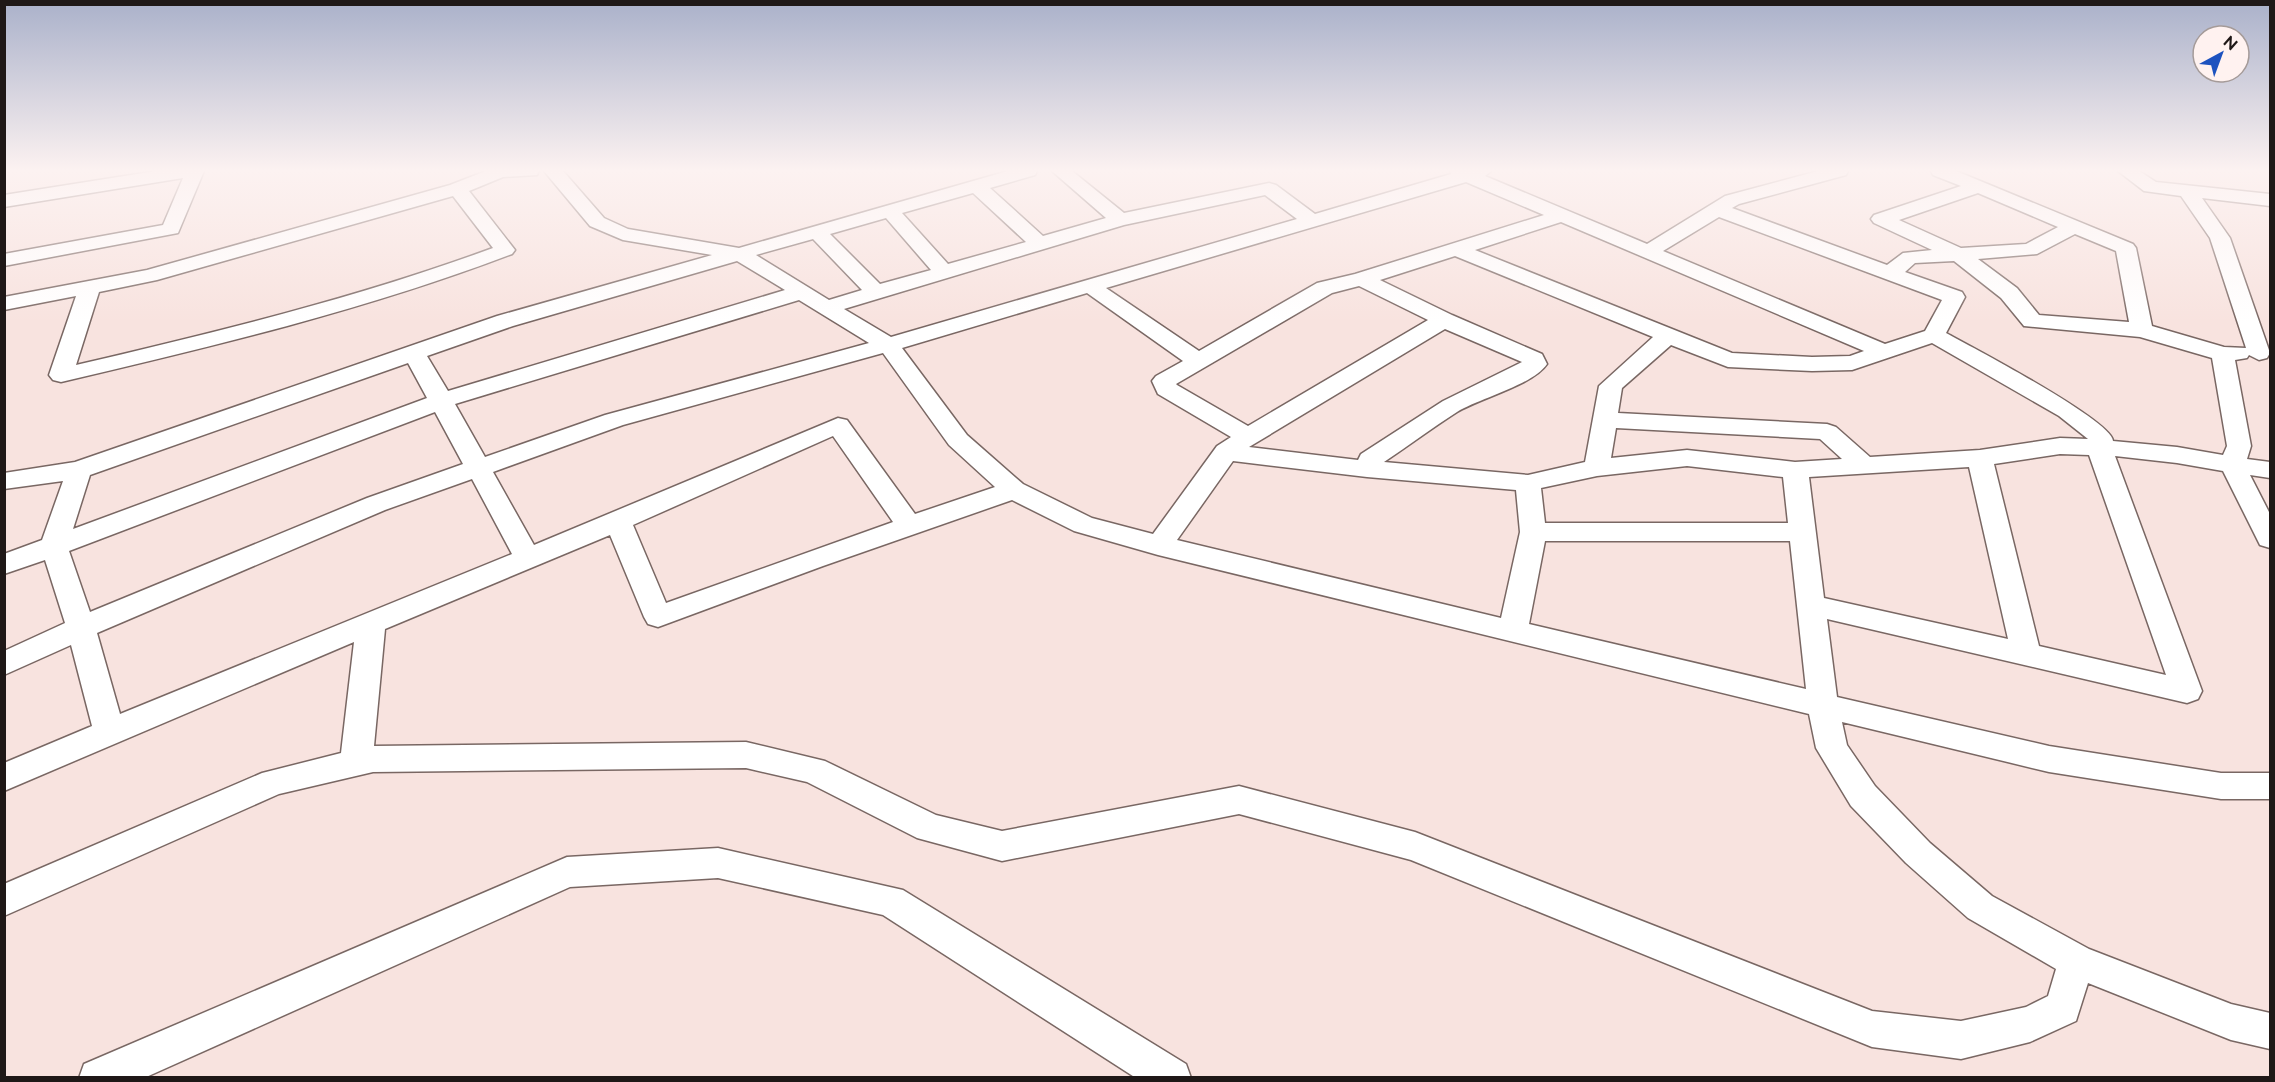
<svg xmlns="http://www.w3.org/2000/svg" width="2275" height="1082" font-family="Raleway,sans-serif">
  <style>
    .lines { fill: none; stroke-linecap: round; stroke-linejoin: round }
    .minor-casing { stroke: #796763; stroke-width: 3 }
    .minor { fill: #fff; fill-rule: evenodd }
  </style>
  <rect width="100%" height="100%" fill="#f8e3df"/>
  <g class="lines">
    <g class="minor-casing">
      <g id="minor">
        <path d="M156 171H204L178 233 4 266V254L163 225 183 178 4 207V195Z"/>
        <path d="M486 171H539L537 175 503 177 469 191 515 250 512 254C365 310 214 346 61 382L53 380 49 375 76 296 4 310V297L147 270 450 185ZM453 196 493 248C357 298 217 332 76 365L99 292 157 280Z"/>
        <path d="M544 171H563L604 218 628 229 739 248 1008 171H1037L1035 175 990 188 1043 236 1106 218 1052 171H1072L1124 213 1269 183 1276 185 1315 214 1451 174 1450 171H1491L1485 176 1647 244 1725 196 1818 171H1848L1846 175 1739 204 1732 208 1887 265 1903 253 1932 250 1874 223 1871 219 1874 215 1961 186 1933 175 1931 171H1956L2133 244 2136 248 2152 326 2224 347 2246 348 2210 238 2181 196 2144 191 2118 171H2139L2156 182 2270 194V206L2202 198 2230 238 2270 353 2267 358 2259 360 2249 355 2247 358 2235 360 2251 446 2247 459 2270 462V478L2250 475 2270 514V548L2260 545 2223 471 2177 463 2115 456 2202 691 2198 699 2187 703 1827 619 1837 697 2049 746 2221 773H2270V799H2221L2049 772 1842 722 1847 745 1875 786 1930 843 1992 896 2089 949 2231 1004 2270 1013V1049L2231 1040 2088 983 2076 1021 2030 1042 1961 1059 1872 1047 1411 860 1239 814 1002 861 917 838 807 782 746 768 373 772 279 794 4 916V884L262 773 341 753 354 642 4 791V763L92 726 71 645 4 675V651L65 623 45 560 4 574V554L42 540 63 481 4 489V473L75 462 497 316 712 255 623 240 590 226ZM1466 182 1544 215 1355 274 1317 283 1199 351 1106 288ZM973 193 1026 242 948 264 902 213ZM1978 193 2058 227 2026 244 1961 248 1899 220ZM1265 195 1297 219 891 337 844 309 1124 225ZM1719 217 1942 300 1925 331 1885 344 1663 251ZM886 218 931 270 880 284 830 234ZM1561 222 1864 351 1850 356 1812 357 1732 353 1475 250ZM2075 234 2116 251 2129 322 2039 315 2017 288 1978 259 2037 254ZM813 239 862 290 829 300 756 255ZM1455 256 1653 337 1599 386 1585 462 1528 475 1384 462C1408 446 1432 428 1457 412 1480 398 1533 385 1547 364L1542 354 1452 315 1380 280ZM737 261 785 290 448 391 427 356 513 326ZM1954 261 2001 298 2024 326 2140 337 2212 358 2227 446 2223 455 2177 447 2113 441C2113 421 1970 346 1946 333L1965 297 1962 292 1905 272 1915 263ZM1359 286 1428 320 1248 426 1177 385 1176 384 1332 293ZM1087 293 1183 361 1156 376 1152 381 1158 394 1231 437 1217 446 1153 534 1092 518 1023 484 967 435 902 348ZM799 300 869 343 605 415 485 457 455 404ZM1445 329 1522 362 1443 401 1361 454 1358 460 1249 447ZM1932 343 2059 416 2088 439 2060 438 1980 450 1870 457 1836 427 1827 424 1618 413 1622 388 1671 345 1728 367 1812 371 1852 370ZM883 353 949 445 995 487 915 514 847 420 838 418 534 545 493 472 623 425ZM408 363 427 398 73 529 90 475ZM435 412 463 464 367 498 90 612 69 551ZM1616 428 1820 439 1842 459 1795 462 1687 450 1611 458ZM833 436 893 522 666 603 633 525ZM2060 454 2089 455 2166 675 2039 646 1994 464ZM1233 461 1367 477 1516 490 1520 532 1501 618 1177 540ZM1687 466 1783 477 1788 523H1545L1541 488 1597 476ZM1969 467 2008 639 1824 598 1809 477ZM472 479 512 554 120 714 97 633 385 510ZM1012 500 1074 531 1158 555 1809 714 1816 748 1851 806 1906 863 1968 918 2056 969 2048 996 2026 1007 1961 1021 1872 1011 1415 832 1239 786 1002 831 936 815 825 761 746 742 374 746 385 629 610 535 644 617 648 624 658 627 823 566ZM1545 541H1790L1806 689 1529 624Z"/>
        <path d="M718 848 903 890 1186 1064 1191 1078H1136L883 915 718 878 570 887 144 1078H79L84 1064 567 857Z"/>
      </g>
    </g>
    <use href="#minor" class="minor"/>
  </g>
  <linearGradient id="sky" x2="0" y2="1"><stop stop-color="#aab1ca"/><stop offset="0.53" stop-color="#fcf2f1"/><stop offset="1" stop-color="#fcf2f1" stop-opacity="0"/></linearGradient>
  <rect width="2275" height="322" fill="url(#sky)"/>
  <rect width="2275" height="1082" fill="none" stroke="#1f1817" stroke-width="12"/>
  <g transform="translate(2221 54) rotate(41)"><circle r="28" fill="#fff2f0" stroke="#a59b99" stroke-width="1.5"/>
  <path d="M0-4.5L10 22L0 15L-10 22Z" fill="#1d52bf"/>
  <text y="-9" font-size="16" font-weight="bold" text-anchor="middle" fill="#1f1817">N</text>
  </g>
</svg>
